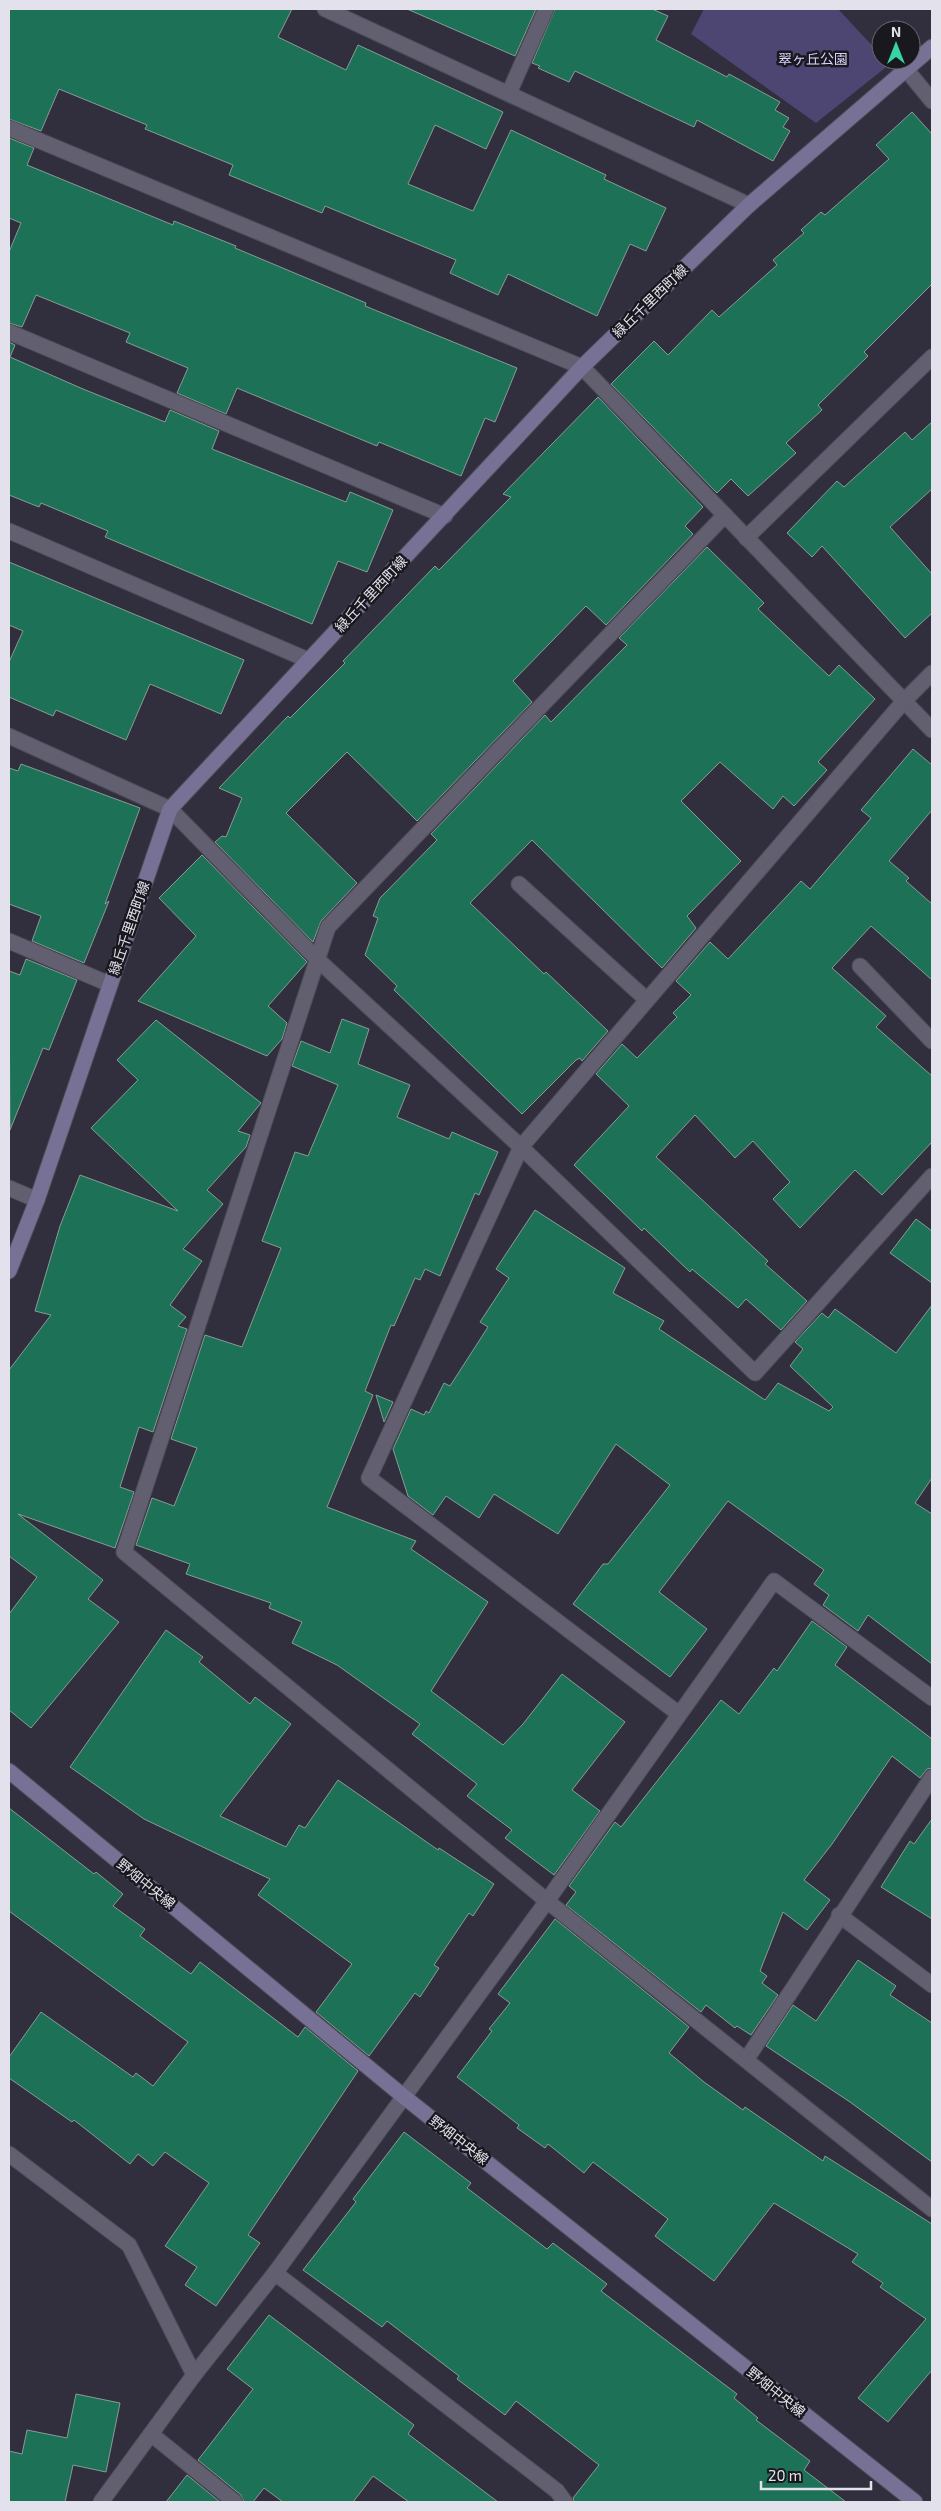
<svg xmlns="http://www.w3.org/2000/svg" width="941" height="2511" font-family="'Exo 2','Noto Sans JP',sans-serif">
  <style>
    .green { fill: #4d4572 }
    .building { fill: #1c7157; stroke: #889c94 }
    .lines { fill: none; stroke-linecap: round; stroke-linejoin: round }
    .lane-casing { stroke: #4e4c58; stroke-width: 17 }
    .street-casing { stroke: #4e4c58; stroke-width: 17 }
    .secondary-casing { stroke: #4e4c58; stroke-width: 17 }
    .lane { stroke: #615f70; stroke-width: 15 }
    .street { stroke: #615f70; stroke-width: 15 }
    .secondary { stroke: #777196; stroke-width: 15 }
    .labels { text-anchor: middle; stroke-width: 5; stroke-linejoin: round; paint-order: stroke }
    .park-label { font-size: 14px; fill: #d8d3fc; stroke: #19181f }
    .street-label { font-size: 14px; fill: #e3e2ec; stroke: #19181f }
  </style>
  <rect width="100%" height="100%" fill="#312f3e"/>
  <path class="green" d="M704 9H838L881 55V60H886L890 64 816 123 691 34Z"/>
  <g class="building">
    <path d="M9 9H292L278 37 346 70 358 45 503 112 486 149 435 125 408 184 473 211 511 130 606 175 604 179 666 208 646 251 630 244 597 316 508 274 498 295 450 273 456 260 325 206 322 213 229 175 233 165 145 129 147 125 59 89 41 131 9 119Z"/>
    <path d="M407 9H536L515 56Z"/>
    <path d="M555 9H652L668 16 656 40 727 77 729 74 780 102 775 110 789 118 783 127 790 131 773 161 697 120 694 127 575 71 569 82 538 68 540 66 532 63Z"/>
    <path d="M912 112 932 134V284L864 352 868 356 818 405 822 410 786 443 796 453 748 496 731 479 717 493 611 384 654 341 668 355 712 310 719 317 777 265 773 260 804 233 801 230 821 212 825 215 889 159 876 145Z"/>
    <path d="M9 138 34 148 27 165 173 225 174 221 236 246 235 248 366 303 365 306 517 368 495 422 485 418 461 476 379 442 377 446 237 388 226 414 177 393 188 368 126 342 130 333 36 295 22 327 9 323V252L21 223 9 218Z"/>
    <path d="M9 342 15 345 10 357 83 389 165 422 170 410 219 431 212 449 346 502 350 492 393 510 367 572 338 561 312 624 105 537 108 531 41 503 39 507 9 495Z"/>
    <path d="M598 397 703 507 685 526 693 534 606 625 586 606 513 681 532 702 417 821 347 752 286 813 357 883 321 921 313 942 215 842 222 836 226 837 242 798 219 788 288 716 290 718 345 663 343 661 435 566 439 570 511 497 503 494Z"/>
    <path d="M932 422V489L890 527 932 574V613L905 638 822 546 812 557 787 533 837 481 844 487 905 432 912 440Z"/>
    <path d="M707 547 764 603 758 609 829 676 839 665 875 699 818 762 827 770 794 806 783 796 773 809 720 762 681 801 741 861 687 916 696 928 662 968 532 840 470 903 544 974 546 972 608 1031 582 1061 580 1058 576 1060 522 1114 394 990 397 986 365 955 378 918 373 916 380 898 437 840 431 834 545 715 551 722 627 645 619 638Z"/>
    <path d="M9 562 244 660 221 714 150 684 126 740 56 710 53 716 9 697V662L23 631 9 625Z"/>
    <path d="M913 749 932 765V810L889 861 909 878 906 881 932 904V980L871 926 832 968 886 1016 876 1027 932 1076V1142L882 1195 855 1170 800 1228 773 1199 790 1182 753 1141 735 1158 695 1115 656 1157 768 1261 765 1264 807 1301 781 1330 746 1299 738 1308 692 1269 690 1272 644 1228 642 1231 574 1165 629 1106 596 1074 622 1044 637 1058 677 1017 673 1013 691 995 676 981 710 942 728 959 801 881 810 889 871 818 861 810Z"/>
    <path d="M21 764 140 808 105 904 109 901 84 963 32 941 41 916 9 904V768L18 771Z"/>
    <path d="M202 855 307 962 268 1006 287 1023 282 1039 267 1056 138 1001 196 936 159 898Z"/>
    <path d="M26 959 77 980 49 1050 43 1048 10 1130 9 971 20 975Z"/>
    <path d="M342 1019 369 1029 358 1064 410 1085 397 1117 449 1139 452 1132 498 1152 479 1195 475 1193 440 1276 425 1269 420 1280 415 1278 394 1326 391 1325 365 1391 373 1395 327 1507 416 1541 411 1549 488 1602 431 1691 503 1745 523 1724 562 1674 625 1722 572 1790 600 1811 554 1875 505 1838 512 1830 467 1796 477 1784 412 1734 420 1724 337 1665 292 1643 302 1622 269 1608 271 1603 186 1574 190 1564 136 1545 152 1498 174 1506 197 1448 171 1439 205 1335 242 1347 281 1248 262 1241 295 1152 308 1156 338 1085 292 1066 301 1041 330 1053Z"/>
    <path d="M156 1020 261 1103 238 1131 250 1135 246 1147 207 1190 223 1204 183 1249 202 1261 170 1305 186 1317 178 1326 187 1329 153 1432 139 1427 120 1487 134 1492 115 1548 18 1514 103 1580 88 1599 119 1622 31 1728 9 1710V1614L37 1577 9 1556V1370L51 1315 35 1311 60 1226 80 1175 178 1211 91 1128 138 1080 117 1060Z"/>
    <path d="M535 1210 625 1268 613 1293 664 1321 659 1329 765 1400 778 1383 829 1411 833 1407 790 1366 803 1349 795 1342 822 1313 828 1318 835 1309 896 1353 932 1305V1478L915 1503 932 1514V1664L868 1615 858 1631 823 1605 829 1595 814 1584 824 1570 728 1501 659 1592 707 1629 670 1677 573 1604 603 1564H608L670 1485 616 1444 558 1534 494 1494 479 1518 446 1496 433 1515 408 1496 393 1449 411 1409 424 1415 426 1411 429 1413 444 1383 450 1386 488 1327 480 1322 509 1278 496 1269Z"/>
    <path d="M916 1219 932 1231V1283L890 1253Z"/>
    <path d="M376 1395 393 1402 384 1422Z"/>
    <path d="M812 1621 847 1647 835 1665 932 1739V1768L927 1769 920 1778 892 1756 832 1844 804 1880 830 1900 807 1930 783 1912 760 1971 767 1976 762 1983 778 1995 751 2035 737 2026 735 2028 706 2005 701 2012 566 1905 576 1892 569 1886 615 1822 621 1827 721 1700 739 1714 774 1668 777 1671Z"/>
    <path d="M166 1630 203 1657 199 1662 250 1704 255 1697 291 1724 220 1816 286 1847 299 1825 305 1828 338 1780 438 1850 439 1848 494 1884 473 1916 469 1913 434 1965 439 1968 420 1997 415 1993 369 2056 316 2012 352 1964 258 1895 270 1879 144 1819 70 1767Z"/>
    <path d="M9 1808 94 1874 96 1872 123 1894 113 1906 145 1929 140 1936 191 1974 200 1962 298 2037 305 2027 358 2071 248 2235 260 2243 216 2306 185 2285 197 2267 165 2246 209 2183 165 2152 153 2166 138 2154 130 2164 74 2120 72 2122 9 2078V2057L41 2012 133 2077 136 2073 153 2086 188 2042 9 1911Z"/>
    <path d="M932 1819V1919L881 1887 910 1841 914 1844Z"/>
    <path d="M555 1919 689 2027 669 2053 704 2082 743 2110 745 2107 823 2161 825 2156 932 2224V2370L888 2422 858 2398 926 2319 880 2287 883 2283 852 2262 858 2254 774 2203 714 2281 655 2236 668 2219 593 2162 584 2173 548 2144 545 2148 517 2128 519 2125 457 2077 492 2031 489 2029 510 2003 498 1994Z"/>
    <path d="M858 1960 896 1986 890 1995 932 2023V2162L850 2102 766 2046 793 2005 816 2021Z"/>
    <path d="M404 2132 471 2183 467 2188 547 2249 553 2243 607 2284 601 2291 737 2394 734 2398 758 2418 756 2420 810 2461 804 2470 846 2502H574L573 2498 599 2465 516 2401 505 2415 457 2379 459 2376 387 2321 382 2327 303 2270 356 2202 353 2199Z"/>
    <path d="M269 2315 414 2425 408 2434 498 2502H409L373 2476 353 2502H283L264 2488 253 2502H244L241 2495 198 2460 253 2389 227 2369Z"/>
    <path d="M76 2394 120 2403 106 2472 73 2465 65 2502H9V2451L22 2454 27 2430 67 2438Z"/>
    <path d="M187 2475 220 2502H166Z"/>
  </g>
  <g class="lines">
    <g class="lane-casing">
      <g id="lane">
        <path d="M519 884 647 1000"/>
        <path d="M860 966 932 1041"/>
      </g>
    </g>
    <g class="street-casing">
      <g id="street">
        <path d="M325 9 749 205"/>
        <path d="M905 68 932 101"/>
        <path d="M509 93 546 9"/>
        <path d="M9 128 582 367 932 730"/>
        <path d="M9 332 445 516"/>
        <path d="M725 515 328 927 124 1552 547 1901 932 2209"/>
        <path d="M9 531 308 660"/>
        <path d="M746 538 932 357"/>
        <path d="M9 736 170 809 318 960 521 1147 755 1373 932 1176"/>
        <path d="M9 941 109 984"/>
        <path d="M9 1188 37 1200"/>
        <path d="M679 1714 369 1478 521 1147 904 701 932 673"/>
        <path d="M839 1915 932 1985"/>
        <path d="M746 2060 932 1777"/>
        <path d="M9 2154 129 2245 194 2375"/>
        <path d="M275 2273 557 2491 565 2502"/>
        <path d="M151 2434 235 2502"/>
        <path d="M101 2502 194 2375 275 2273 547 1901 774 1581 932 1698"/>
      </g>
    </g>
    <g class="secondary-casing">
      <g id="secondary">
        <path d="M9 1271 37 1200 170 809 582 367 749 205 932 47"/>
        <path d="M9 1771 403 2096 915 2502"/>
      </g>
    </g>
    <use href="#lane" class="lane"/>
    <use href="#street" class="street"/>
    <use href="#secondary" class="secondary"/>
  </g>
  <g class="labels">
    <g class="park-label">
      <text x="813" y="64">翠ヶ丘公園</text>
    </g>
    <g class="street-label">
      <text transform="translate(650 301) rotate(-44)" y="5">緑丘千里西町線</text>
      <text transform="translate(371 594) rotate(-47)" y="5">緑丘千里西町線</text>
      <text transform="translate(129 928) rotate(-71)" y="5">緑丘千里西町線</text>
      <text transform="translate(146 1884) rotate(39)" y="5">野畑中央線</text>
      <text transform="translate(459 2140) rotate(38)" y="5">野畑中央線</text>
      <text transform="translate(776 2392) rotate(39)" y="5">野畑中央線</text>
    </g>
  </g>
  <rect width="941" height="2511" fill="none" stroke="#e3e2ec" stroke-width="20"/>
  <g transform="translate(896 45)"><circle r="24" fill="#19181f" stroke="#6a6971"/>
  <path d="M0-4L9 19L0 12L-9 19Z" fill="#39d4a5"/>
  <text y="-8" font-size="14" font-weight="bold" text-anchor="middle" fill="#e3e2ec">N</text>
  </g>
  <path d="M761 2481v8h110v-8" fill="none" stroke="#e3e2ec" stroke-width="2.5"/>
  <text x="768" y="2481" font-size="15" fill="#e3e2ec" stroke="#19181f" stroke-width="4" paint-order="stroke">20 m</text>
</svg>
